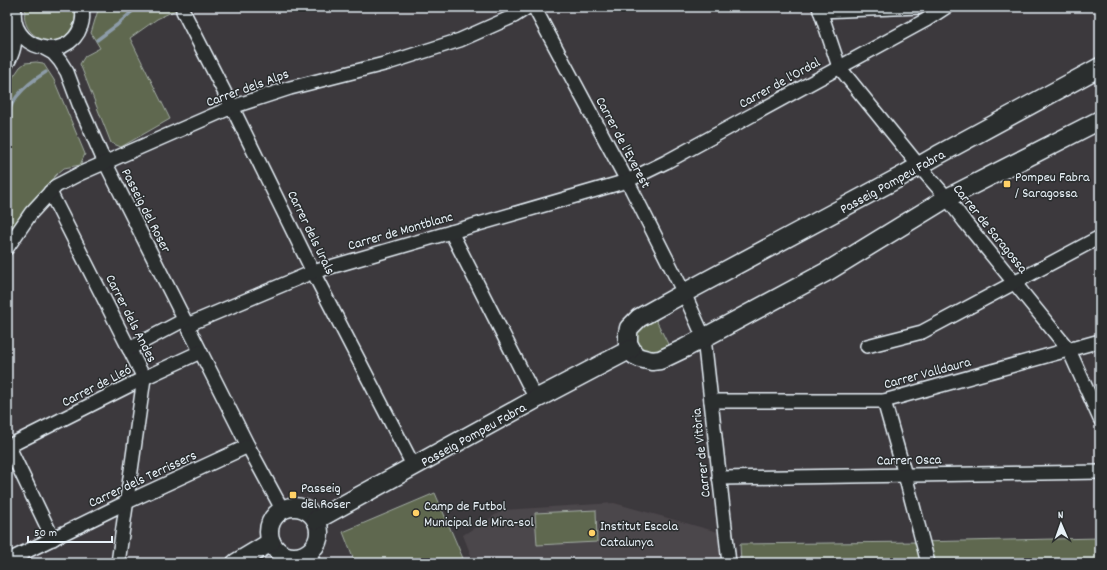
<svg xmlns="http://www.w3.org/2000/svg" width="1107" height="570" font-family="Dekko,sans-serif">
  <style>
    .built { fill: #4c464b }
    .green { fill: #5e684f; stroke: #a3aca4 }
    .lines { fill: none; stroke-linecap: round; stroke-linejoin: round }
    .stream { stroke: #8d9ca8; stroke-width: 3.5 }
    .street-casing { stroke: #e8f1f8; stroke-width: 16 }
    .secondary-casing { stroke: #e8f1f8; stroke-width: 21 }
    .street { stroke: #2a2d2e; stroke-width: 13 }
    .secondary { stroke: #2a2d2e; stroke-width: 18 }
    .poi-dot { fill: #ffd166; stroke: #2a2d2e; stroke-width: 1.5 }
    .labels { text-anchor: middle; stroke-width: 3; stroke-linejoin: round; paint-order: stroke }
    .street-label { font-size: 14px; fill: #e8f1f8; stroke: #2a2d2e }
    .poi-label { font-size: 14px; fill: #e8f1f8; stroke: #2a2d2e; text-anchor: start }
  </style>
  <rect width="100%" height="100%" fill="#3c393d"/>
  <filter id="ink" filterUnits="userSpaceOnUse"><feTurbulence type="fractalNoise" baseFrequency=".025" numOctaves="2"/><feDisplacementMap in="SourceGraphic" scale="8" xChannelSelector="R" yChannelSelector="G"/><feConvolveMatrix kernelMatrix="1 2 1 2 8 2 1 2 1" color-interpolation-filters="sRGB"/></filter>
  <g filter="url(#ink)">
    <path class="built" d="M614 503 718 532 721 563H474L463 535 503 510Z"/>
    <g class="green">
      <path d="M26 7H74C76 13 76 19 73 25 61 55 16 38 26 7Z"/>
      <path d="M99 7H182L157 19 130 38 170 119 121 147 111 143 80 64 85 56 100 48 91 33Z"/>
      <path d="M36 62 43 63 54 80 85 154 80 165 64 168 56 175 44 188 7 237V86L20 67 25 63Z"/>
      <path d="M654 316 670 348 660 354 641 353 634 336 635 330Z"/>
      <path d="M435 493 465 563H355L343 532Z"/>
      <path d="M596 510 597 542 537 545 535 513Z"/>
      <path d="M1100 538V563H741L740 544 918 542Z"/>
    </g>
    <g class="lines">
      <g class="stream">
        <path d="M97 40 117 25 137 7"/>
        <path d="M7 123C7 100 28 83 46 72"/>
      </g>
      <g class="street-casing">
        <g id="street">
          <path d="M15 7C7 49 68 65 81 26 83 20 83 13 82 7"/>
          <path d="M534 7 632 190 684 293 704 338 729 563"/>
          <path d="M819 7 839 67 920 167 947 198 965 222 1069 350 1100 419"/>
          <path d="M183 11 232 107 313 272 414 467"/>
          <path d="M820 11 919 7"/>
          <path d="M44 48 53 53 60 61 67 72 79 104 101 154 248 446 282 509"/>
          <path d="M7 63C15 52 16 39 15 25"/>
          <path d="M50 192 144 378 118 563"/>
          <path d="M451 232 536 399"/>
          <path d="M7 248 31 213 56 186 79 174 232 107 290 88 388 63 460 40 514 16 528 7"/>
          <path d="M187 325 313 272 627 181 666 162 926 20 946 7"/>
          <path d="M867 346 922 332 1100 237"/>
          <path d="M129 349 184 320"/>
          <path d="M711 401H884L1100 341"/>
          <path d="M884 401 905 475 928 563"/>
          <path d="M7 447 144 378 200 352"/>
          <path d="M9 447 53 539"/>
          <path d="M719 478 1100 472"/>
          <path d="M308 553 314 563"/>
          <path d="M7 561 127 502 248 446"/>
        </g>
      </g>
      <g class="secondary-casing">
        <g id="secondary">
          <path d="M1100 67 938 155 902 176 684 293 639 318 629 328 628 333V343L634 355 640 358 652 361 660 360 685 348 828 271 947 198 1100 120"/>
          <circle cx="294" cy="532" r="25"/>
          <path d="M316 520 536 399 631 349"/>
          <path d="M236 563 271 542"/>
        </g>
      </g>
      <use href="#street" class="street"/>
      <use href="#secondary" class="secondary"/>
    </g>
  </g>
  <g class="poi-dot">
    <rect x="1003" y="180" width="8" height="8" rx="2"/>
    <rect x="289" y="491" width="8" height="8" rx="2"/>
    <circle cx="416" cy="513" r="4"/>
    <circle cx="592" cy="533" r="4"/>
  </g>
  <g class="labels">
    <g class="street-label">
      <text transform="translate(779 82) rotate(-29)" y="5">Carrer de l'Ordal</text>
      <text transform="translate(247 87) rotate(-20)" y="5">Carrer dels Alps</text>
      <text transform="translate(624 142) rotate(62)" y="5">Carrer de l'Everest</text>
      <text transform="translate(892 181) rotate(-29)" y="5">Passeig Pompeu Fabra</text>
      <text transform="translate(147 210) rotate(63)" y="5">Passeig del Roser</text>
      <text transform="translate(991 228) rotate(51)" y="5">Carrer de Saragossa</text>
      <text transform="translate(400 230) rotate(-16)" y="5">Carrer de Montblanc</text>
      <text transform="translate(312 232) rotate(64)" y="5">Carrer dels Urals</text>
      <text transform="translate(132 318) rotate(63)" y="5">Carrer dels Andes</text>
      <text transform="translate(927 372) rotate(-15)" y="5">Carrer Valldaura</text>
      <text transform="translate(96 385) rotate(-27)" y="5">Carrer de Lleó</text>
      <text transform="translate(473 434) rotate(-29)" y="5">Passeig Pompeu Fabra</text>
      <text transform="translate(700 453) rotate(-96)" y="5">Carrer de Vitòria</text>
      <text transform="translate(909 459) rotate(-1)" y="5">Carrer Osca</text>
      <text transform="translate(142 478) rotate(-25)" y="5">Carrer dels Terrissers</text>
    </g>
    <g class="poi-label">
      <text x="1015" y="181">Pompeu Fabra<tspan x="1015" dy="16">/ Saragossa</tspan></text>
      <text x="301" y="492">Passeig<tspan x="301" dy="16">del Roser</tspan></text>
      <text x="424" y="510">Camp de Futbol<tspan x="424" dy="16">Municipal de Mira-sol</tspan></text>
      <text x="600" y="530">Institut Escola<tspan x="600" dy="16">Catalunya</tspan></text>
    </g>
  </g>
  <rect width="1107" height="570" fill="none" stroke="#2a2d2e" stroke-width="24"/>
  <rect x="12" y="12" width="1083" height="546" fill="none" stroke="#e8f1f8" stroke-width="1.5" filter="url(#ink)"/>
  <g transform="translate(1061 524) rotate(358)" stroke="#2a2d2e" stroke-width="3" paint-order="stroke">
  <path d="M0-3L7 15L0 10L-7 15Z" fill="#e8f1f8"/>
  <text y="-6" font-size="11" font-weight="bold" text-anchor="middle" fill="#e8f1f8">N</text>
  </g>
  <path d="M28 536v6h84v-6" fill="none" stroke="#e8f1f8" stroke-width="2"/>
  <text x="34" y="536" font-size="12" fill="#e8f1f8" stroke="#2a2d2e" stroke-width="3" paint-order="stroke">50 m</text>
</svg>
